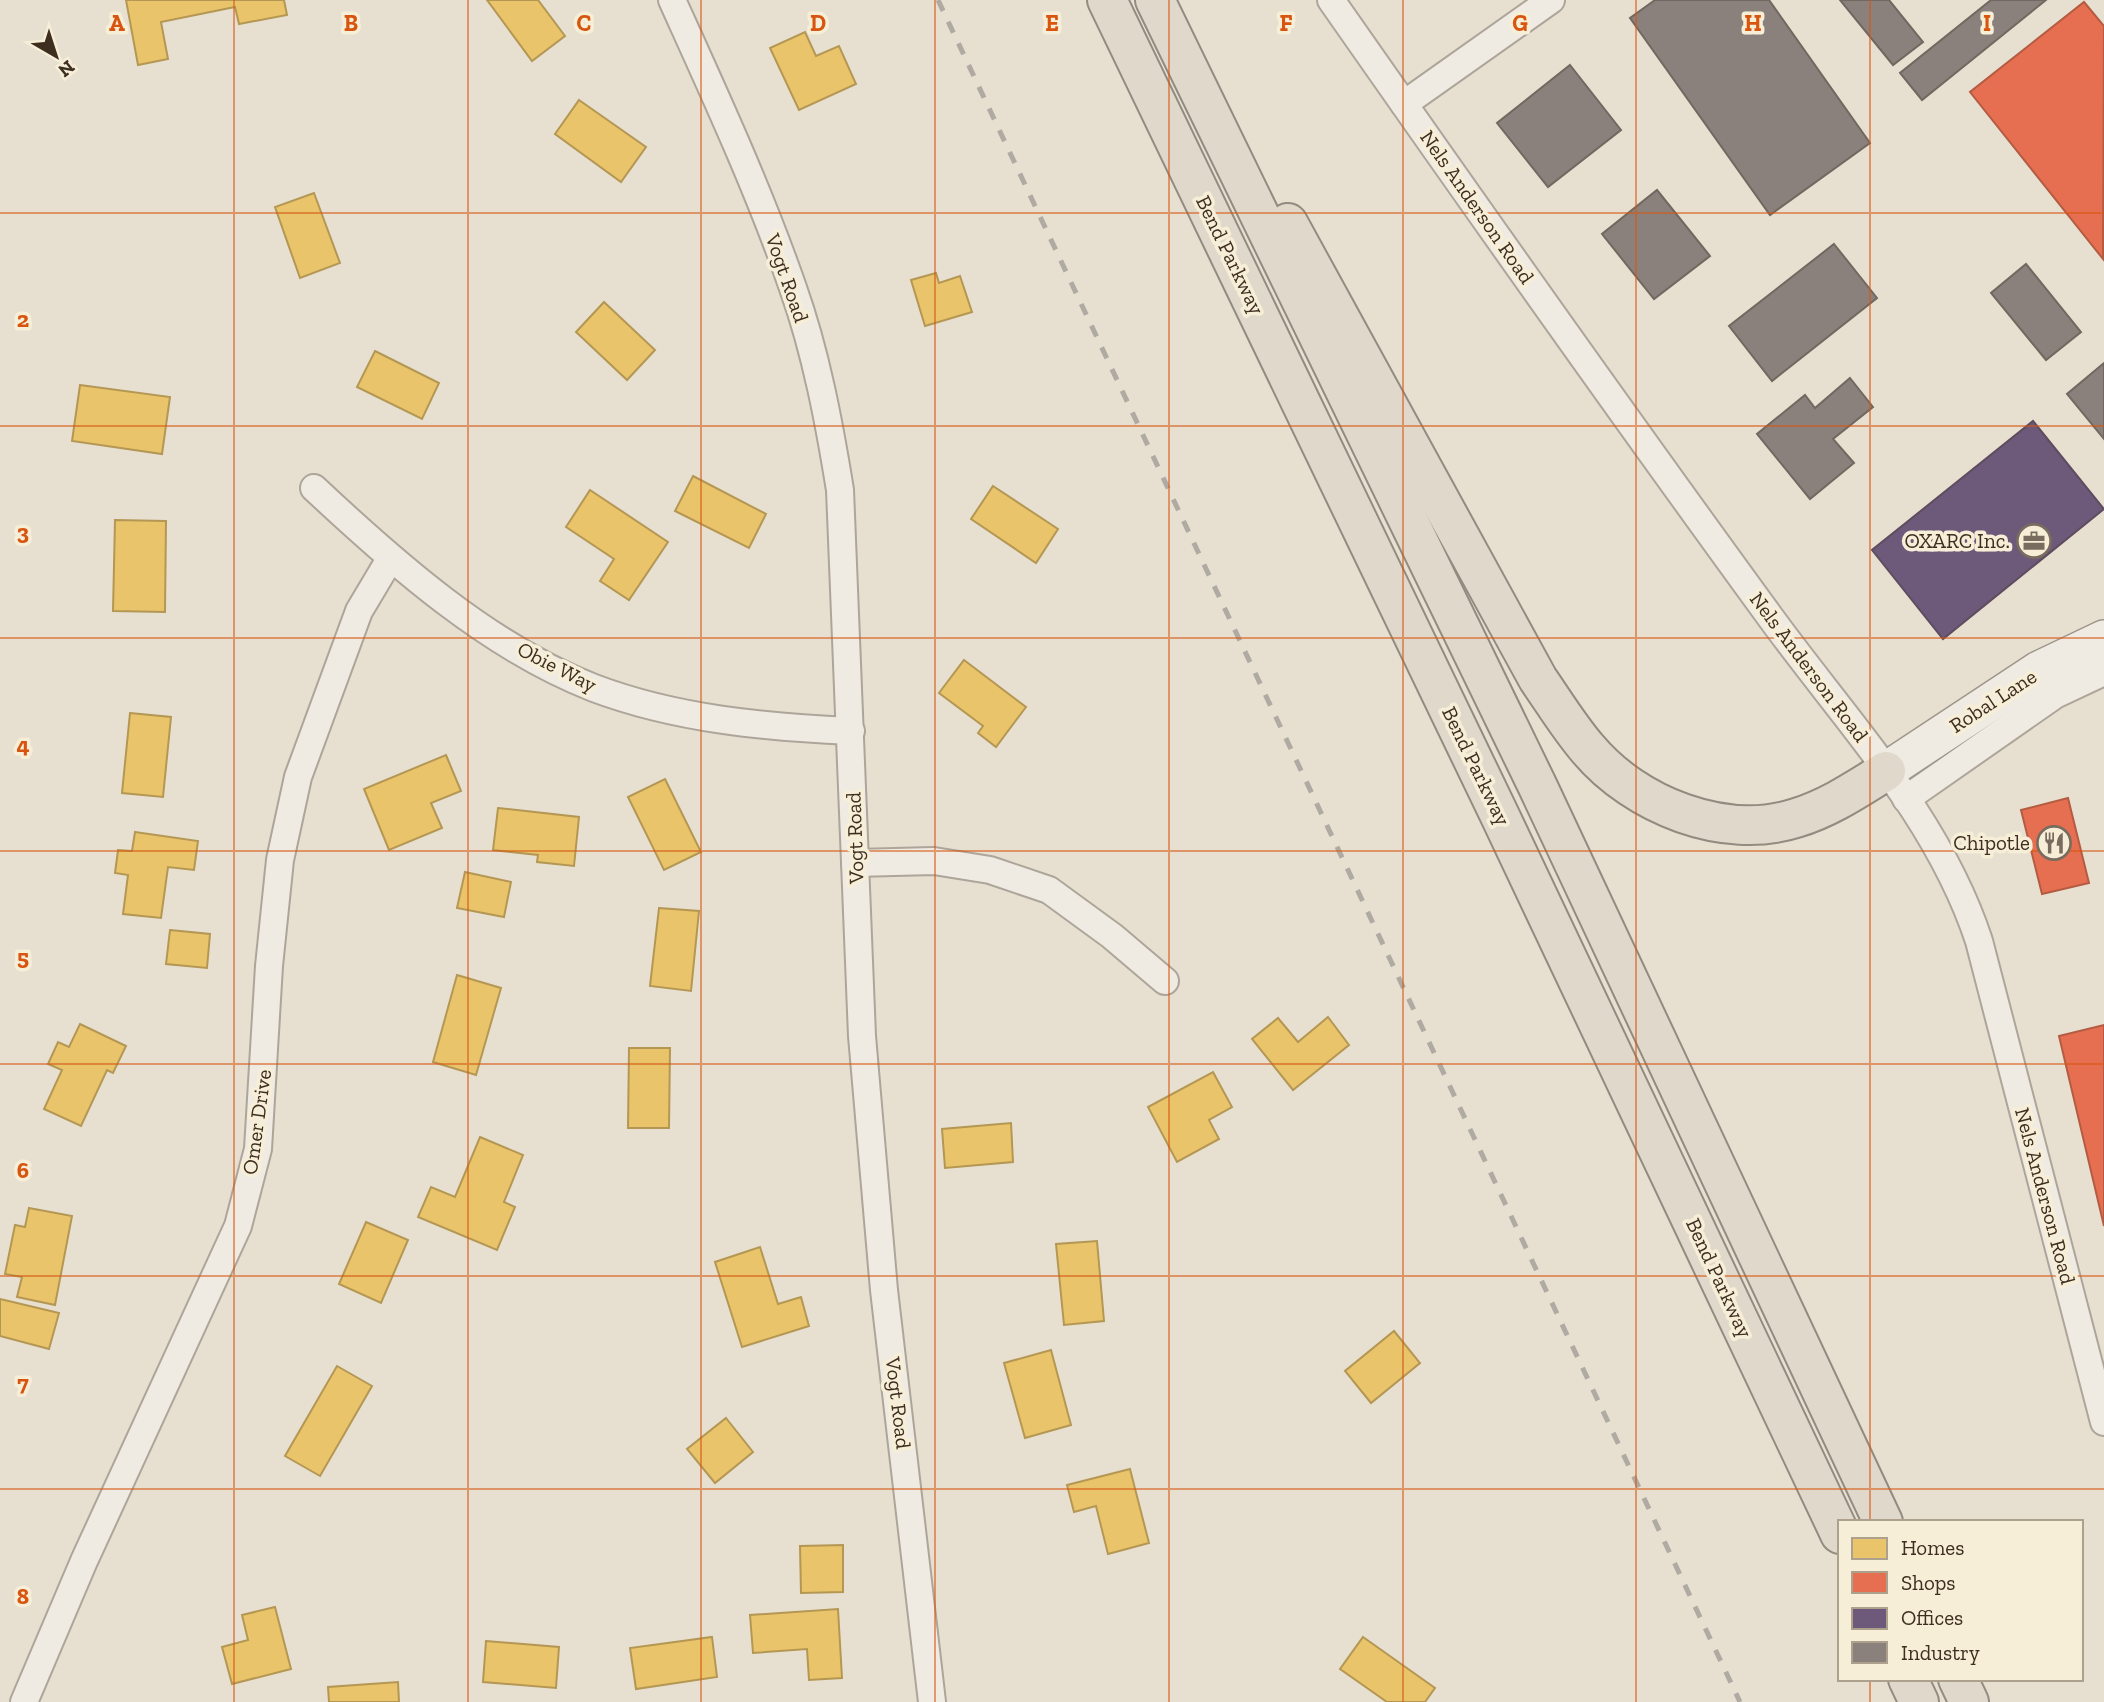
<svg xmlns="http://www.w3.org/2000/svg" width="2104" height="1702" font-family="'Zilla Slab',serif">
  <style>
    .homes { fill: #e9c46a; stroke: #b59754; stroke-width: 2 }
    .shops { fill: #e76f51; stroke: #b45c42; stroke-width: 2 }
    .offices { fill: #6d597a; stroke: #5f4c5f; stroke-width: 2 }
    .industry { fill: #8a817c; stroke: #736860; stroke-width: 2 }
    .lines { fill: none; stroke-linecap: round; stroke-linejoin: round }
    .minor-casing { stroke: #ada599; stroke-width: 30 }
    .secondary-casing { stroke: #9c958a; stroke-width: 40 }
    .trunk-casing { stroke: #928b80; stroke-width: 42 }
    .minor { stroke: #efebe3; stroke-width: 26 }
    .secondary { stroke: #efebe3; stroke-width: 37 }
    .trunk { stroke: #e0d9cb; stroke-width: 38 }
    .rail { stroke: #afaaa2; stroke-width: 5; stroke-dasharray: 12 12; stroke-linecap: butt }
    .grid { fill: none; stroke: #d7550e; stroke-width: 2; stroke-opacity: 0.55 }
    .labels { text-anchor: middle; stroke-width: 7; stroke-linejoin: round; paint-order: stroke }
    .street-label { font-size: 21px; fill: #3d2e20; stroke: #f7eed8 }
    .poi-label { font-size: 21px; fill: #3d2e20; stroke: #f7eed8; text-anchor: end }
    .grid-label { font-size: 23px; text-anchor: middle; font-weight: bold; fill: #d7550e; stroke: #f7eed8; stroke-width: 7; stroke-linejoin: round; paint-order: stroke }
  </style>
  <rect width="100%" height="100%" fill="#e7e0d1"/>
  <g class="homes">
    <path d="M126 0H284L287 15 239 24 235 7 161 22 168 59 138 65Z"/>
    <path d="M487 0H538L565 36 532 61Z"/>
    <path d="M805 32 816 56 839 46 856 84 799 110 770 48Z"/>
    <path d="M579 100 646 147 621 182 555 134Z"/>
    <path d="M314 193 340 263 300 278 275 207Z"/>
    <path d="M936 273 939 283 960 276 972 312 925 326 911 280Z"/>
    <path d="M604 302 655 350 627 380 576 332Z"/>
    <path d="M375 351 439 383 422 419 357 387Z"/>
    <path d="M80 385 170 397 162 454 72 441Z"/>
    <path d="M693 476 766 514 749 548 675 511Z"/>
    <path d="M993 486 1058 529 1036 563 971 519Z"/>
    <path d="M590 490 668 542 629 600 600 581 614 559 566 527Z"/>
    <path d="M115 520 166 521 165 612 113 611Z"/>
    <path d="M964 660 1026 707 996 747 978 733 983 726 939 693Z"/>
    <path d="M130 713 171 717 163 797 122 793Z"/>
    <path d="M446 755 461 791 431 803 442 828 389 850 364 789Z"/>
    <path d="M665 779 701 852 664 870 628 797Z"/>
    <path d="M498 808 579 817 574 866 537 862 538 855 493 850Z"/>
    <path d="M135 832 198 841 194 870 168 867 161 918 123 914 128 875 115 873 118 850 132 851Z"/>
    <path d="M465 872 511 882 504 917 457 908Z"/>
    <path d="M659 908 699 911 691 991 650 986Z"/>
    <path d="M170 930 210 934 207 968 166 964Z"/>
    <path d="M457 975 501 988 476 1075 433 1062Z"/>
    <path d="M1328 1017 1349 1045 1293 1090 1252 1039 1278 1018 1298 1042Z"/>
    <path d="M80 1024 126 1046 113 1073 107 1070 81 1126 44 1109 62 1070 48 1064 58 1042 69 1047Z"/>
    <path d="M629 1048H670L669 1128H628Z"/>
    <path d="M1213 1072 1232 1107 1209 1120 1219 1139 1177 1162 1148 1107Z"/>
    <path d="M1011 1123 1013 1162 945 1168 942 1129Z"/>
    <path d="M480 1137 523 1155 504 1202 515 1207 497 1250 418 1217 431 1187 455 1197Z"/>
    <path d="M29 1208 72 1216 55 1305 17 1297 22 1277 5 1274 15 1225 25 1227Z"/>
    <path d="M366 1222 408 1240 381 1303 339 1284Z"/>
    <path d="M1097 1241 1104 1321 1064 1325 1056 1244Z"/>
    <path d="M760 1247 778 1304 801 1297 809 1326 742 1347 715 1262Z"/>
    <path d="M0 1299 59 1313 49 1349 0 1336Z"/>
    <path d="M1394 1331 1420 1363 1371 1403 1345 1371Z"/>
    <path d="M1051 1350 1071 1425 1025 1438 1004 1363Z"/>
    <path d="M337 1366 372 1386 320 1476 285 1456Z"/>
    <path d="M726 1418 753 1452 715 1483 687 1449Z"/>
    <path d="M1130 1469 1149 1543 1108 1554 1096 1506 1074 1512 1067 1485Z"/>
    <path d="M843 1545V1592L801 1593 800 1546Z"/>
    <path d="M275 1607 291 1669 232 1684 222 1647 248 1640 242 1615Z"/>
    <path d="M838 1609 842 1678 809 1680 807 1649 753 1653 750 1615Z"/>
    <path d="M712 1637 717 1677 636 1689 630 1648Z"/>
    <path d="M1363 1637 1435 1688 1425 1702H1387L1340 1669Z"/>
    <path d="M486 1641 559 1647 556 1688 483 1682Z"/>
    <path d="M398 1682 399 1702H329L328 1687Z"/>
  </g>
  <g class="shops">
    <path d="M2084 2 2104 26 2103 259 1970 92Z"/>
    <path d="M2068 798 2089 883 2042 894 2021 810Z"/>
    <path d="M2104 1025V1226L2059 1036Z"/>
  </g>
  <path class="offices" d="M2033 421 2104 509 1943 639 1872 550Z"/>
  <g class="industry">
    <path d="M1655 0H1769L1870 143 1770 215 1630 18Z"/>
    <path d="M1840 0H1889L1923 42 1893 65Z"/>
    <path d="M1991 0H2046L1922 100 1900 73Z"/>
    <path d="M1570 65 1621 130 1548 187 1497 123Z"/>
    <path d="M1657 190 1710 256 1654 299 1602 234Z"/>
    <path d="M1834 244 1877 298 1772 381 1729 326Z"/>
    <path d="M2026 264 2081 332 2046 360 1991 293Z"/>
    <path d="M2104 363V439L2067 394Z"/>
    <path d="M1850 378 1873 407 1833 439 1854 463 1810 499 1757 434 1805 395 1815 408Z"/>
  </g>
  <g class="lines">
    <g class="minor-casing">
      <g id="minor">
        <path d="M672 0C715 95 759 190 793 288 816 353 829 422 840 490L862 1036 884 1290 932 1702"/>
        <path d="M1331 0C1475 206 1620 411 1768 614 1844 719 1938 816 1979 941L2104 1422"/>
        <path d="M1404 104 1551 0"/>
        <path d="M314 488C394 563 490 648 594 688 676 719 765 727 851 731"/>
        <path d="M1906 799 2055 695 2104 672"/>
        <path d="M855 863 934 861 990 870 1049 890 1112 936 1165 981"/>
        <path d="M24 1702 84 1561 238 1226 258 1149 269 966 280 860 298 777 359 611 390 559"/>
      </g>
    </g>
    <g class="secondary-casing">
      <path id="secondary" d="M1886 771 2039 670 2104 639"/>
    </g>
    <g class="trunk-casing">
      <g id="trunk">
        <path d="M1107 0 1501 818 1840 1534"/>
        <path d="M1155 0 1538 787 1883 1522"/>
        <path d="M1288 223 1538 679C1554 702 1569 727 1588 749 1635 805 1724 841 1796 818 1829 808 1857 789 1886 771"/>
        <path d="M1908 1679 1919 1702"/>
        <path d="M1958 1679 1969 1702"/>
      </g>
    </g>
    <use href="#minor" class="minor"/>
    <use href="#secondary" class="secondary"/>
    <use href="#trunk" class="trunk"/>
    <path class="rail" d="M938 0 1740 1702"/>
  </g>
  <path class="grid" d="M234 0V1702M468 0V1702M701 0V1702M935 0V1702M1169 0V1702M1403 0V1702M1636 0V1702M1870 0V1522M0 213H2104M0 426H2104M0 638H2104M0 851H2104M0 1064H2104M0 1276H2104M0 1489H2104M1870 1679V1702"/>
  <defs>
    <g id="office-ring" transform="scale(1.75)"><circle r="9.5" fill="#f7eed8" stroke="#786c5e" stroke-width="1.5"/><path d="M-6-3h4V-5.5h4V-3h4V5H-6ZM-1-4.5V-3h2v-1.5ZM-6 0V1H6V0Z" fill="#786c5e"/></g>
    <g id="restaurant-ring" transform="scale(1.75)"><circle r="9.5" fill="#f7eed8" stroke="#786c5e" stroke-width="1.5"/><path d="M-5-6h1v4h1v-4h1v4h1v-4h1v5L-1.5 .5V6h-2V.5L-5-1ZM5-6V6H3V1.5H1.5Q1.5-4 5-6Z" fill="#786c5e"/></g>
  </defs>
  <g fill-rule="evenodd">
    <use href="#office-ring" x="2034" y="541"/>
    <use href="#restaurant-ring" x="2054" y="843"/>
  </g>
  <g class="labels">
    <g class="street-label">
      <text transform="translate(1477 207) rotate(55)" y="7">Nels Anderson Road</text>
      <text transform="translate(1230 255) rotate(64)" y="7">Bend Parkway</text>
      <text transform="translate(787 278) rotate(71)" y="7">Vogt Road</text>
      <text transform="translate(557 667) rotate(27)" y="7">Obie Way</text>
      <text transform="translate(1809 667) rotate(53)" y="7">Nels Anderson Road</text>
      <text transform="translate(1993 701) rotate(-33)" y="7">Robal Lane</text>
      <text transform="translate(1476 766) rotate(64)" y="7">Bend Parkway</text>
      <text transform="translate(855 838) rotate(-92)" y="7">Vogt Road</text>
      <text transform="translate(257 1122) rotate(-82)" y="7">Omer Drive</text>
      <text transform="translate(2045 1196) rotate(75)" y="7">Nels Anderson Road</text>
      <text transform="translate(1719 1278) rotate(65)" y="7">Bend Parkway</text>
      <text transform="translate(898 1403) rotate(83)" y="7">Vogt Road</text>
    </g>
    <g class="poi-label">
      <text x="2010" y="548">OXARC Inc.</text>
      <text x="2030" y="850">Chipotle</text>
    </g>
  </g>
  <g class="grid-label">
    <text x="117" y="31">A</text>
    <text x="351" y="31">B</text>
    <text x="584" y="31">C</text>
    <text x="818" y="31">D</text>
    <text x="1052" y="31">E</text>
    <text x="1286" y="31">F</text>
    <text x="1520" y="31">G</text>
    <text x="1753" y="31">H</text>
    <text x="1987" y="31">I</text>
    <text x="23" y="327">2</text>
    <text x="23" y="540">3</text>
    <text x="23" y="753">4</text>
    <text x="23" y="965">5</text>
    <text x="23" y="1178">6</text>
    <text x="23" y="1391">7</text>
    <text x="23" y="1604">8</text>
  </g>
  <rect x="1838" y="1520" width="245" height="161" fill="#f7eed8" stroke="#ada18e" stroke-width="2"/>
  <rect x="1852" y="1538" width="35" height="21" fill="#e9c46a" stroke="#ada18e" stroke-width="2"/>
  <text x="1901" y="1555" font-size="21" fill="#3d2e20">Homes</text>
  <rect x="1852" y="1572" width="35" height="21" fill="#e76f51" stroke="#ada18e" stroke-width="2"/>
  <text x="1901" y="1590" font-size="21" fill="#3d2e20">Shops</text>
  <rect x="1852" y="1608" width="35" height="21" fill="#6d597a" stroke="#ada18e" stroke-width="2"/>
  <text x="1901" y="1625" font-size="21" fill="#3d2e20">Offices</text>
  <rect x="1852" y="1642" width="35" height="21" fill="#8a817c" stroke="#ada18e" stroke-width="2"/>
  <text x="1901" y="1660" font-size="21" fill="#3d2e20">Industry</text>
  <g transform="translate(56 56) rotate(141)" stroke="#f7eed8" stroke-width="5" paint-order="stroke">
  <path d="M0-5L12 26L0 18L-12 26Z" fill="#3d2e20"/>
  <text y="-10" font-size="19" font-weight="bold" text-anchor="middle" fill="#3d2e20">N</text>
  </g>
</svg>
